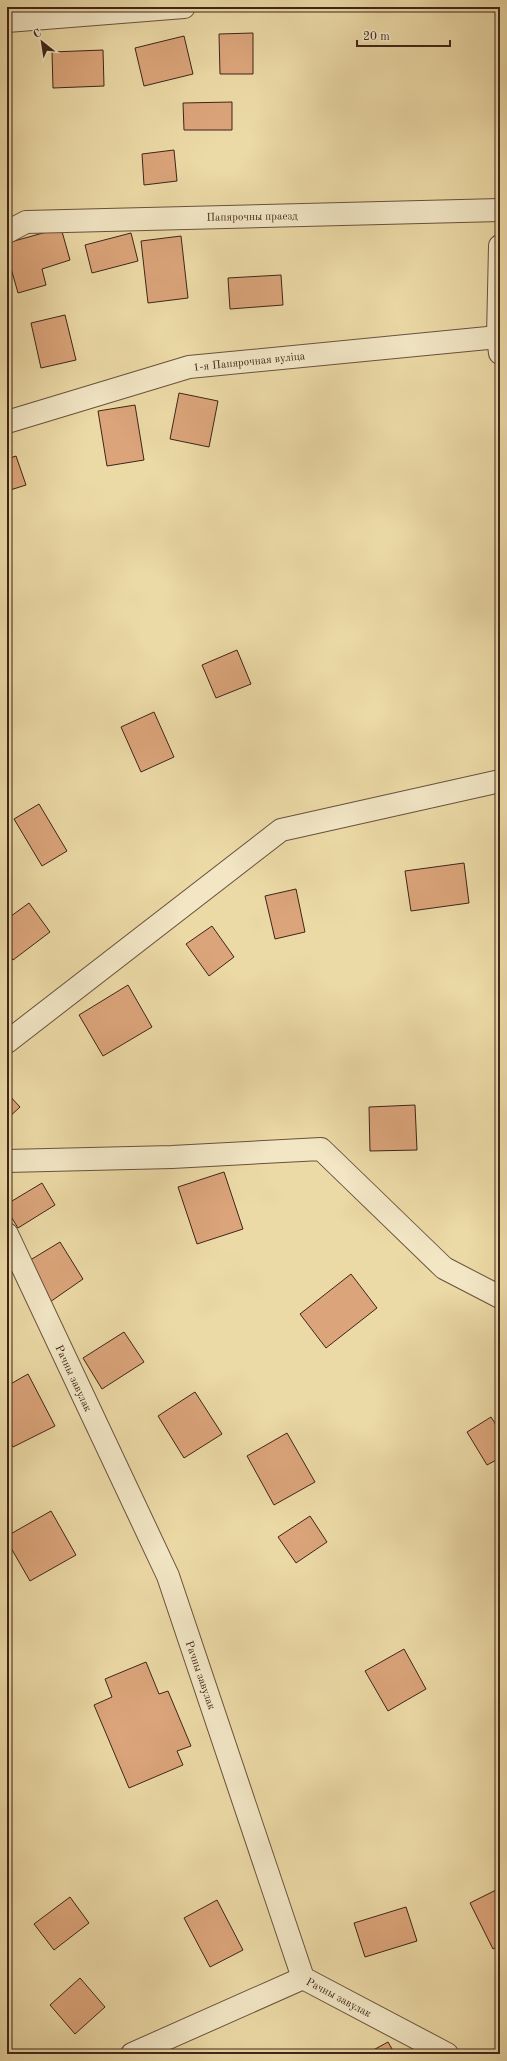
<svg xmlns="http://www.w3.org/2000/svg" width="507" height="2061" font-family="'Old Standard TT',serif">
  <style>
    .building { fill: #dba47a; stroke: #3e2518 }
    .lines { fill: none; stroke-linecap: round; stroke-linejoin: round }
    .street-casing { stroke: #69523c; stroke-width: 24 }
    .street { stroke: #f2e6c5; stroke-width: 22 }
    .labels { text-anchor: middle; stroke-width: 3; stroke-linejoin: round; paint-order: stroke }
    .street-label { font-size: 11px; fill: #3e2518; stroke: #f2e6c5 }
  </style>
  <rect width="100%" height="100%" fill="#ebd9a6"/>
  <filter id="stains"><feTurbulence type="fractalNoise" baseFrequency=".005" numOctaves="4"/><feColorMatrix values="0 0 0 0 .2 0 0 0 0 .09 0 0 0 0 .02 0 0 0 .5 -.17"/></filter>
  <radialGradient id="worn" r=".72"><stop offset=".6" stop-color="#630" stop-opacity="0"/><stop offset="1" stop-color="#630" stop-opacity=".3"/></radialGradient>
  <g class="building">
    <path d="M253 33V74H220L219 34Z"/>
    <path d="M184 36 193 74 144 86 135 48Z"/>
    <path d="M103 50 104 86 53 88 52 52Z"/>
    <path d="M232 102V130H184L183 103Z"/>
    <path d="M174 150 177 181 144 185 142 154Z"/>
    <path d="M61 228 70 260 42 269 46 285 18 293 7 254V243Z"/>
    <path d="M131 233 138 261 92 273 85 245Z"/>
    <path d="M181 236 188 298 148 303 141 241Z"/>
    <path d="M281 275 283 305 230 309 228 278Z"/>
    <path d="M65 315 76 360 41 368 31 323Z"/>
    <path d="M179 393 218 401 209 447 170 439Z"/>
    <path d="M135 405 144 460 107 466 98 411Z"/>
    <path d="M16 456 26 485 7 491V459Z"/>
    <path d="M237 650 251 684 216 698 202 665Z"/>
    <path d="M154 712 174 757 141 772 121 727Z"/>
    <path d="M39 804 67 851 42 866 14 819Z"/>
    <path d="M464 863 469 903 411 911 405 871Z"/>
    <path d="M296 889 305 932 275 939 265 896Z"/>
    <path d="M29 903 50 932 13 960 7 952V919Z"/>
    <path d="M212 926 234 957 209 976 186 944Z"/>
    <path d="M128 985 152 1027 103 1056 79 1015Z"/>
    <path d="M7 1093 20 1107 7 1119Z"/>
    <path d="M415 1105 417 1150 370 1151 369 1107Z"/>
    <path d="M224 1172 243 1229 197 1244 178 1187Z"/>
    <path d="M42 1183 55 1205 18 1228 7 1210V1204Z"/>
    <path d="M60 1242 83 1279 50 1302 27 1262Z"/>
    <path d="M351 1274 377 1308 326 1348 300 1314Z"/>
    <path d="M124 1332 144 1362 102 1389 83 1358Z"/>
    <path d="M28 1374 55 1426 13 1447 7 1436V1386Z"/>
    <path d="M195 1392 222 1434 184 1458 158 1416Z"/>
    <path d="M491 1417 500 1431V1458L487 1465 467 1432Z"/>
    <path d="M287 1433 315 1482 274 1505 247 1456Z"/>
    <path d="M51 1511 76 1555 30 1581 7 1541V1536Z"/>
    <path d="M310 1516 327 1542 296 1563 278 1537Z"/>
    <path d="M404 1649 426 1689 388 1711 365 1671Z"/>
    <path d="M146 1662 159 1694 168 1691 191 1746 177 1751 183 1765 129 1788 94 1705 112 1697 105 1679Z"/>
    <path d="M500 1888V1945L493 1949 470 1903Z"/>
    <path d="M70 1897 89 1923 54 1950 34 1924Z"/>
    <path d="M217 1900 243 1950 210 1967 184 1918Z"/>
    <path d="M406 1907 417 1941 365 1957 354 1923Z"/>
    <path d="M80 1978 105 2007 75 2034 50 2005Z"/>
    <path d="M388 2042 395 2054H366Z"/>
  </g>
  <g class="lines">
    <g class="street-casing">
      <g id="street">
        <path d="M7 21 184 7"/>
        <path d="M7 232 26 222 500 210"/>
        <path d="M500 246 498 337 500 353"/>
        <path d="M7 422 189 367 498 337"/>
        <path d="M7 1042 281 830 500 781"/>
        <path d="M7 1161 172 1157 321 1149 444 1268 500 1297"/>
        <path d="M7 1234 168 1576 303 1978 447 2054"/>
        <path d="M132 2054 303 1978"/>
      </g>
    </g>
    <use href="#street" class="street"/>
  </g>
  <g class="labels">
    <g class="street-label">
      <text transform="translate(252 216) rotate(-1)" y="4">Папярочны праезд</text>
      <text transform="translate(249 361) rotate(-6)" y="4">1-я Папярочная вуліца</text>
      <text transform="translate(74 1378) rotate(65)" y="4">Рачны завулак</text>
      <text transform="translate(201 1675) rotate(71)" y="4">Рачны завулак</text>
      <text transform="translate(339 1997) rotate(28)" y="4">Рачны завулак</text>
    </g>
  </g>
  <rect width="507" height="2061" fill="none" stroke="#ebd9a6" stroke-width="24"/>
  <rect x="8" y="8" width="491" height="2045" fill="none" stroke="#3e2518" stroke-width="2"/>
  <rect x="12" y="12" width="483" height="2037" fill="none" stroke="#3e2518"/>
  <g transform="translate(42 42) rotate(330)" stroke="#f2e6c5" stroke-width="3" paint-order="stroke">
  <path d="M0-3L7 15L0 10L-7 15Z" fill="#3e2518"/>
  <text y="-6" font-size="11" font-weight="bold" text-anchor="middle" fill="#3e2518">С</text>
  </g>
  <path d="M357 40v6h93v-6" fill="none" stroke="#3e2518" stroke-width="2"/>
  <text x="363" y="40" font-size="12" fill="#3e2518" stroke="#f2e6c5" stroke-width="3" paint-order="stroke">20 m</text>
  <rect width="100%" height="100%" filter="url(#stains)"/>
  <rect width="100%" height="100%" fill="url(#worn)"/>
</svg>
